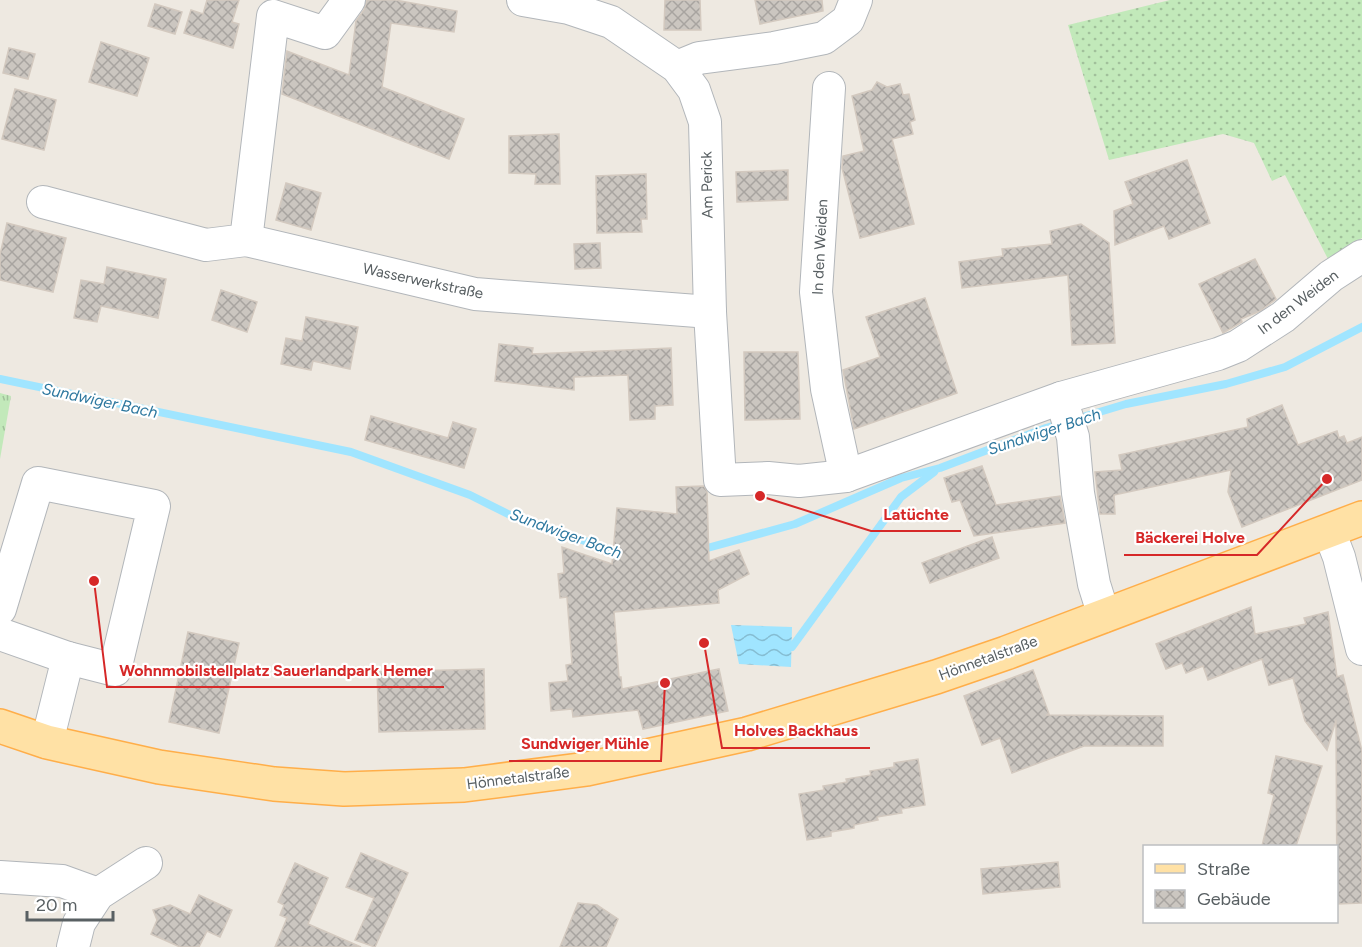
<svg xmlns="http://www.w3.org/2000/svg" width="1362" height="947" font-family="Figtree,sans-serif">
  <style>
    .grass { fill: url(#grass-dots) }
    .park { fill: url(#park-tufts) }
    .water { fill: url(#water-waves) }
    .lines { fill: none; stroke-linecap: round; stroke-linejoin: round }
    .stream { stroke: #a0e5ff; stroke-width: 8 }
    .building { fill: url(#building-cross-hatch); stroke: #d3c9bf; stroke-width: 1.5 }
    .minor-casing { stroke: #b2b6ba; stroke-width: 34 }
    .major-casing { stroke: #ffae49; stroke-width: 36 }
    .minor { stroke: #fff; stroke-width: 32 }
    .major { stroke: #ffe1a5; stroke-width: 33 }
    .labels { text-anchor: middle; stroke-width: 4.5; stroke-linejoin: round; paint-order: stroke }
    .street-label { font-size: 15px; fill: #596063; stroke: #fff }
    .water-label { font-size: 16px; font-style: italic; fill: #2e789f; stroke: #fff }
    .leader { fill: none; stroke: #d62828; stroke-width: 2 }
    .callout-dot { fill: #d62828; stroke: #fff; stroke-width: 2 }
    .callout-label { font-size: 16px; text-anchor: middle; font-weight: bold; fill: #d62828; stroke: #fff; stroke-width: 4.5; stroke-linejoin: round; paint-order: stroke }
  </style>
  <defs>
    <pattern id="grass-dots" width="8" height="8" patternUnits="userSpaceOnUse" patternTransform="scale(1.5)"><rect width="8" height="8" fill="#c2e9ba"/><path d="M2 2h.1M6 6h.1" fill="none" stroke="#a1c09b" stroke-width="1.8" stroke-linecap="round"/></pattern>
    <pattern id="park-tufts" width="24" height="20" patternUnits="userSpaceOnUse" patternTransform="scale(1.5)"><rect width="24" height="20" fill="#c2e9ba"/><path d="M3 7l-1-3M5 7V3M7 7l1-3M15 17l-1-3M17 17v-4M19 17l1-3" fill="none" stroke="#a1c09b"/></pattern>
    <pattern id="water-waves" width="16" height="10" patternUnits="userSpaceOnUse" patternTransform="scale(1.5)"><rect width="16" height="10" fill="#a0e5ff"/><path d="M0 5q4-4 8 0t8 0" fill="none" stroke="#85bdd2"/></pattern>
    <pattern id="building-cross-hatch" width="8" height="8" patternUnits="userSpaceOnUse" patternTransform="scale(1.5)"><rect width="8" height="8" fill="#cbc6c0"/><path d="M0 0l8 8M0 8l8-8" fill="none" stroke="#a8a4a0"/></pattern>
  </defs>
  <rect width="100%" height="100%" fill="#eee9e1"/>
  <path class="grass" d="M1170 0H1362V238L1328 259 1285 175 1272 181 1254 143 1223 134 1109 160 1068 25Z"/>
  <path class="park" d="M0 393 11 396 0 459Z"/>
  <path class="water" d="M731 625 792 627 791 667 739 664Z"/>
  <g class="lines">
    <g class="stream">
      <path d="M0 379 351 452 470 495 508 514 622 554"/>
      <path d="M700 550 795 524 901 478 940 468 1046 428 1126 404 1226 384 1285 367 1362 327"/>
      <path d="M792 647 901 497 934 472"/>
    </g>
  </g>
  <g class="building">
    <path d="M207 0H239L232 22 239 24 233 48 184 33 191 10 203 14Z"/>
    <path d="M367 0H395L457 11 454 32 391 23 382 87 464 119 449 159 282 94 287 51 349 75 356 21 364 10Z"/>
    <path d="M665 0H700L701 30H664Z"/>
    <path d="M755 0H822L823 11 760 24Z"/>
    <path d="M155 4 182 12 175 34 148 26Z"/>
    <path d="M101 42 149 58 137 96 89 82Z"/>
    <path d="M9 48 35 54 28 79 3 73Z"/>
    <path d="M877 82 887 87 900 84 903 95 909 94 915 120 910 122 913 134 892 139 914 224 860 238 842 168 843 156 864 151 852 96 872 90Z"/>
    <path d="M15 89 56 100 44 150 2 139Z"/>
    <path d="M559 134 560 184H535L536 174 509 173V136Z"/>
    <path d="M1187 160 1210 223 1169 239 1164 226 1115 245 1114 211 1133 204 1125 182Z"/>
    <path d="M788 170V200L737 202 736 172Z"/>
    <path d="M646 174 647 219H641L642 232 597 233 596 176Z"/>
    <path d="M286 183 321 193 311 230 276 220Z"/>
    <path d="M7 223 66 238 53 292 0 280V255Z"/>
    <path d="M1081 224 1109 243 1115 343 1072 345 1068 275 962 288 959 262 1003 256 1002 249 1052 244 1050 231Z"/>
    <path d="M600 243 601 268 575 269 574 244Z"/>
    <path d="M1255 259 1276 299 1260 311 1241 319 1242 322 1223 333 1199 284Z"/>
    <path d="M107 267 166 279 158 318 101 306 97 322 74 318 81 280 104 284Z"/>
    <path d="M221 290 257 302 247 332 212 320Z"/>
    <path d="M925 298 957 393 854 429 843 370 880 357 866 317Z"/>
    <path d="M306 317 358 327 350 369 313 361 311 370 281 364 286 338 302 341Z"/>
    <path d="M499 344 533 348 532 354 671 348 673 405 655 406V419L630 420 628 375 574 377V390L495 381Z"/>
    <path d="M744 352H798L800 419 745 420Z"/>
    <path d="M1282 405 1298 445 1337 431 1339 438 1344 436 1347 443 1362 437V480L1242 527 1228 492 1231 470 1114 495 1115 514H1100L1095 472 1122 470 1119 455 1248 427 1247 419Z"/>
    <path d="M371 416 448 438 453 422 476 429 464 468 365 440Z"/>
    <path d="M982 466 996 505 1060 496 1065 523 974 536 960 500 952 502 944 478Z"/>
    <path d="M704 486 707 491 709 561 739 550 749 574 718 590 719 603 614 612 619 677H621L622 689 719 669 728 711 643 729 638 710 573 717 572 709 551 711 549 683 568 681 566 665 572 664 567 597 560 598 558 574 564 573 562 547 612 564 617 508 677 514 676 487Z"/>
    <path d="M992 537 999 558 930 583 922 563Z"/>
    <path d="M1251 607 1255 634 1306 624 1304 618 1328 612 1337 677 1343 675 1362 751V903L1337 904 1336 720 1327 750 1305 721 1293 678 1269 685 1262 659 1208 680 1203 666 1186 673 1182 663 1166 669 1156 644Z"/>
    <path d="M188 632 239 643 219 733 169 722Z"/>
    <path d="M484 669 485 729 379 732 377 672Z"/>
    <path d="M1033 670 1049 714 1046 715 1163 716V746H1084L1012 773 1000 738 982 745 964 696Z"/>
    <path d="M1276 756 1322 766 1296 846H1262L1274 795 1268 793Z"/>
    <path d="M918 759 925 805 901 809 902 813 877 817 878 820 854 825V828L831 832V836L807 840 799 794 824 790 823 786 847 782 846 779 871 775 870 771 894 767V763Z"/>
    <path d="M361 853 408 873 375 947 355 940 374 898 346 887Z"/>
    <path d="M1058 862 1060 887 983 894 981 869Z"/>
    <path d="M295 863 328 878 308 924 361 947H275L287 918 280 915 284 905 278 902Z"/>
    <path d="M199 895 232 910 220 937 207 931 199 947H180L151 934 157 920 153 910 170 905 190 914Z"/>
    <path d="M578 903 597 905 618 919 606 947H560Z"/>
  </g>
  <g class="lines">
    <g class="minor-casing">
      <g id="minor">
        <path d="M523 0 569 8 611 22 677 67 694 90 705 122 710 312 720 480 768 478 799 481 846 476 1061 398 1218 354 1238 346 1283 317 1331 276 1362 256"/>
        <path d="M677 67 699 58 774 48 824 38 848 20 856 0"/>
        <path d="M829 88 816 292 827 389 846 476"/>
        <path d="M43 202 206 245 246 240 273 16 325 33 349 0"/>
        <path d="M246 240 475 294 710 312"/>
        <path d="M1061 398 1073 437 1078 493 1094 584 1104 616"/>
        <path d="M1329 531 1339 557 1362 649"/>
        <path d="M0 609 38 483 154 506 115 670 68 658 0 634"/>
        <path d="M47 742 68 658"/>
        <path d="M0 877 62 881 98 894"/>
        <path d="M73 947 79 923 98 894 146 863"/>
      </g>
    </g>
    <g class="major-casing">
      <path id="major" d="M0 726 47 742 159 767 274 784 344 789 464 785 587 769 747 734 936 677 1006 653 1362 518"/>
    </g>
    <use href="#minor" class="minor"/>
    <use href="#major" class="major"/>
  </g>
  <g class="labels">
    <g class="street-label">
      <text transform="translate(707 185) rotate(-91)" y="5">Am Perick</text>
      <text transform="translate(820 247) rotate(-87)" y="5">In den Weiden</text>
      <text transform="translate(423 281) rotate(12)" y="5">Wasserwerkstraße</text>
      <text transform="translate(1298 302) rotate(-37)" y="5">In den Weiden</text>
      <text transform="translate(988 658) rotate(-20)" y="5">Hönnetalstraße</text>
      <text transform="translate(518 778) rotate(-7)" y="5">Hönnetalstraße</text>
    </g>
    <g class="water-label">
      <text transform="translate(100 400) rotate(12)" y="6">Sundwiger Bach</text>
      <text transform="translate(1044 431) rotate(-18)" y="6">Sundwiger Bach</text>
      <text transform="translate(566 533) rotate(20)" y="6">Sundwiger Bach</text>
    </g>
  </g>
  <path class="leader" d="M760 496L871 531H961M1327 479L1257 555H1124M94 581L107 687H444M704 643L722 748H870M665 683L661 761H509"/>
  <g class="callout-dot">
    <circle cx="760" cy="496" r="6"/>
    <circle cx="1327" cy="479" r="6"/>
    <circle cx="94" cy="581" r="6"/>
    <circle cx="704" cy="643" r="6"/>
    <circle cx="665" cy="683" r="6"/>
  </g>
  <g class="callout-label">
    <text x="916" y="520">Latüchte</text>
    <text x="1190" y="543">Bäckerei Holve</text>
    <text x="276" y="676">Wohnmobilstellplatz Sauerlandpark Hemer</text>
    <text x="796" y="736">Holves Backhaus</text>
    <text x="585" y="749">Sundwiger Mühle</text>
  </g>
  <rect x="1143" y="845" width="195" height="78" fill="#ffffff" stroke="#bdbfc1" stroke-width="1.5"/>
  <rect x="1155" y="864" width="30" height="9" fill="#ffe1a5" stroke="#bdbfc1" stroke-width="1.5"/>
  <text x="1197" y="875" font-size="18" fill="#596063">Straße</text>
  <rect x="1155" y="890" width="30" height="18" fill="url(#building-cross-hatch)" stroke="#bdbfc1" stroke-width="1.5"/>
  <text x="1197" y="905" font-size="18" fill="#596063">Gebäude</text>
  <path d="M27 911v9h86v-9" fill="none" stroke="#596063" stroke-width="3"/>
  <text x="36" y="911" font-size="18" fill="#596063" stroke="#ffffff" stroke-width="4.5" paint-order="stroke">20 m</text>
</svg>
